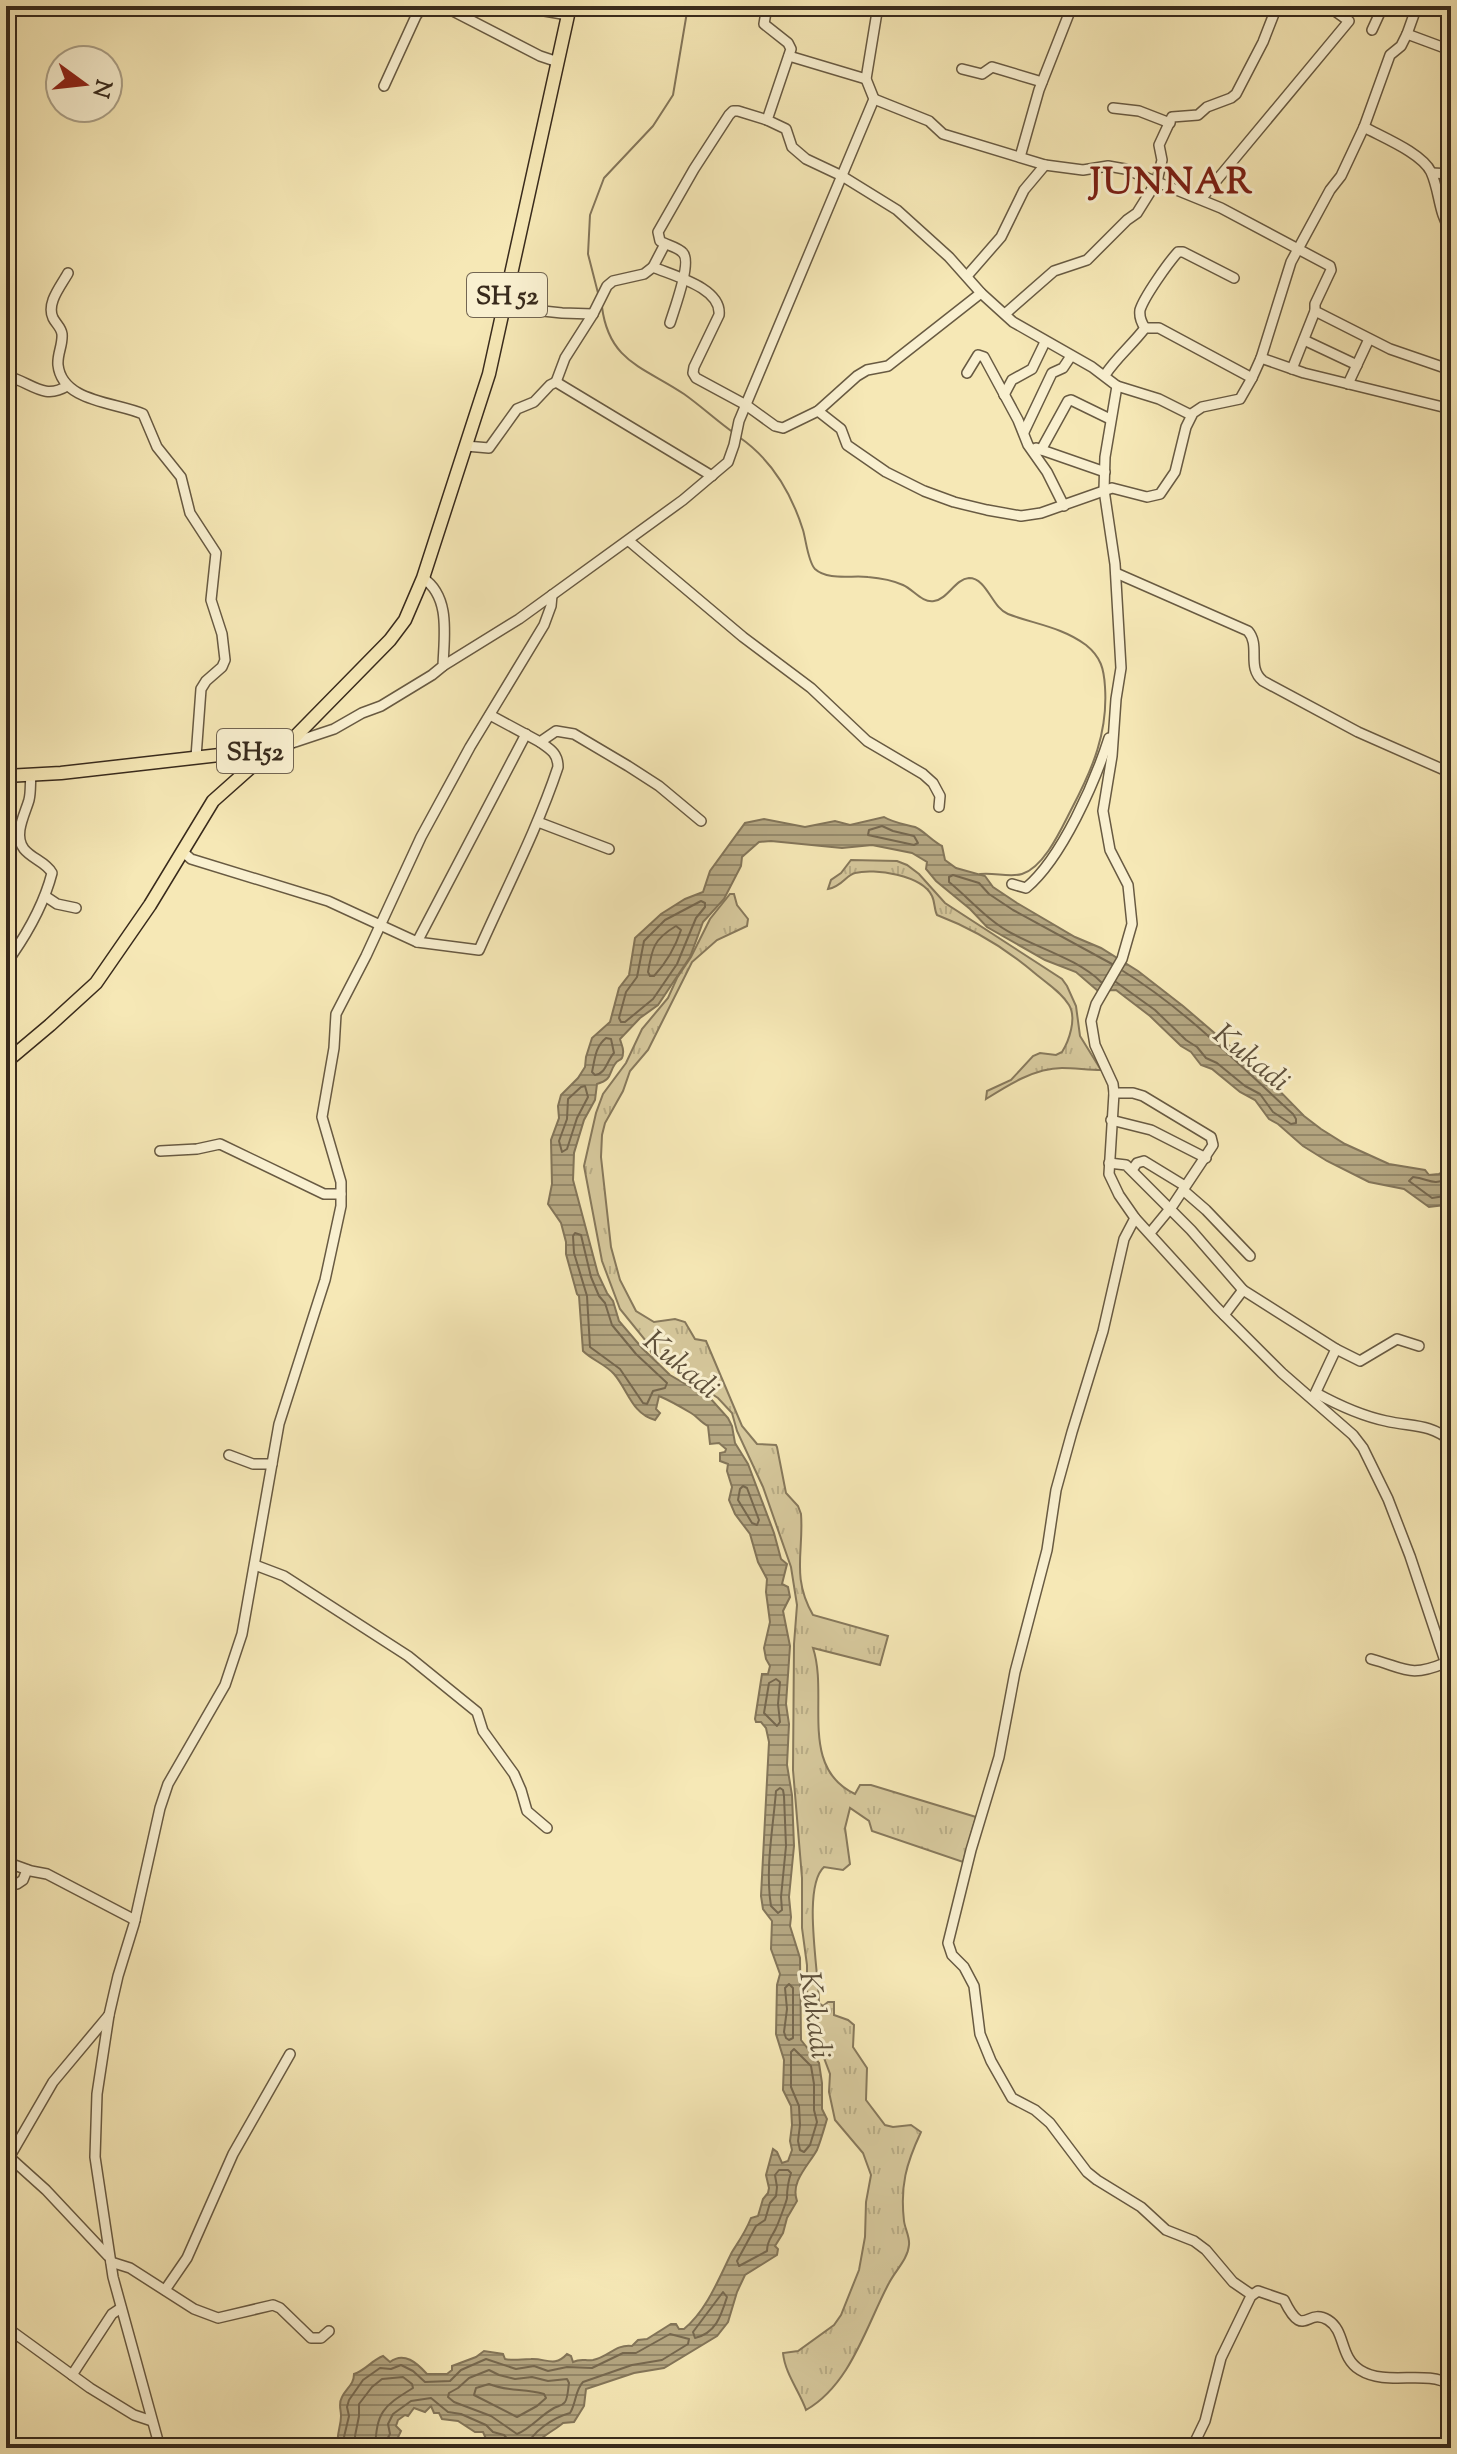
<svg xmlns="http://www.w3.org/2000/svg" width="1457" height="2454" font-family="'Sorts Mill Goudy',serif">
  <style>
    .grass { fill: url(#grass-tufts); stroke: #87795c; stroke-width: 2 }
    .water { fill: url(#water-rules); stroke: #837559; stroke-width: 2 }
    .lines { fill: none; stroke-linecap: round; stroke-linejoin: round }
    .shore { stroke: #76684f; stroke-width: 2 }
    .stream { stroke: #837559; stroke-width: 2 }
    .minor-casing { stroke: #685a42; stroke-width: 12 }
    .major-casing { stroke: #382a1c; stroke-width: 15 }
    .minor { stroke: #f9f0d0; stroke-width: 9 }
    .major { stroke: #f6e8b6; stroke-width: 12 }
    .labels { text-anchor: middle; stroke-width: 6; stroke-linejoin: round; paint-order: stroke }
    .shield { fill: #f9f0d0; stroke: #726552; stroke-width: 2 }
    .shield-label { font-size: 26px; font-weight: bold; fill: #382a1c }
    .water-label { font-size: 30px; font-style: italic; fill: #5e503b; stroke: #f9f0d0 }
    .district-label { font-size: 36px; font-weight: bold; letter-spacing: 2px; fill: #7a1f14; stroke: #f9f0d0 }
  </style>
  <defs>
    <pattern id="grass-tufts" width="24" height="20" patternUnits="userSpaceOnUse" patternTransform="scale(2)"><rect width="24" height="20" fill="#d6c89c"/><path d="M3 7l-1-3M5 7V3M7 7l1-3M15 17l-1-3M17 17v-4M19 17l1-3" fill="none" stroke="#b8ac86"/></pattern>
    <pattern id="water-rules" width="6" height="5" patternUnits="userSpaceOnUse" patternTransform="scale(2)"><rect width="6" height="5" fill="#b5a782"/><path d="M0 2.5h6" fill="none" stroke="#94886a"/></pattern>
  </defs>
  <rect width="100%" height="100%" fill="#f6e8b6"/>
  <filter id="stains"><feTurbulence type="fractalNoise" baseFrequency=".0025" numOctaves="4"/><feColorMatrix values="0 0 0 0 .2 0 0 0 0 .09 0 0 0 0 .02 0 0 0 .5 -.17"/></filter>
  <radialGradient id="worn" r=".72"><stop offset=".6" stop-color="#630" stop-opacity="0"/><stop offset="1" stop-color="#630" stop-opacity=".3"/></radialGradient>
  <g class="grass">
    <path d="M851 860 897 861 907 865 919 874 945 903 1062 979 1067 986 1076 1006 1080 1036 1101 1070C1088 1070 1075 1068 1062 1068 1035 1068 1008 1085 986 1099L987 1091 1011 1080 1033 1056 1040 1053 1056 1055 1062 1052C1069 1041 1077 1018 1069 1005 1061 992 1048 984 1037 975 1007 949 974 929 937 915 934 909 935 902 932 896 922 875 874 868 855 873 846 875 842 887 828 889L831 880 841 873Z"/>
    <path d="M730 894H734L737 905 748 919 747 926 717 940 692 962 648 1050 630 1071 623 1091 605 1123 602 1135 601 1157 611 1247 620 1280 636 1311 654 1322 675 1319 685 1322 695 1339 706 1341 742 1426 757 1444 776 1445 777 1447 786 1493 798 1506 801 1514C804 1551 791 1577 813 1615L888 1636 880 1665 813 1648C829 1696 798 1767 855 1794L860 1785H871L976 1817 963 1862 872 1831 869 1821 850 1808 845 1828 850 1864 843 1870 824 1867C802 1887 819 1973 819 2003L823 2006 828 2002H834V2015L848 2020 854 2025 853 2047 867 2068 866 2100 885 2125 893 2127 911 2125 921 2132C906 2164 900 2186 904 2221 905 2229 910 2237 909 2245 908 2259 895 2271 889 2283 866 2326 851 2384 806 2410 800 2392 785 2374 783 2353L798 2351 834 2325 841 2315 859 2270 865 2237 866 2202 871 2175 863 2153 835 2120 829 2092 830 2074 824 2058 811 2042 807 2032V1965L802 1928V1878L793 1770 794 1644 797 1605 791 1567 763 1487 737 1431 732 1413 718 1398 653 1356 646 1341 620 1309 602 1261 584 1166 596 1113 603 1094 626 1063 642 1029 668 998 677 978 691 957 710 919Z"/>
  </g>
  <path class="water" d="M884 817C894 823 904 824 915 827 923 830 932 841 942 846L945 860 956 868 985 876 993 887 1017 903 1075 937 1101 948 1138 971 1183 1006 1267 1078 1304 1116 1321 1129 1345 1144 1389 1164 1425 1170 1429 1175 1439 1174 1451 1168V1202L1445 1205 1429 1207 1404 1189 1369 1182 1327 1161 1303 1146 1278 1124 1269 1119 1255 1100 1240 1092 1212 1069 1201 1065 1191 1052 1181 1046 1150 1016 1116 990 1098 991 1076 972 1045 960 987 927 970 909 936 881 926 869 927 862 912 853 872 845 842 848 771 841 759 842 742 857 741 866 724 899 703 922 690 957 658 1005 640 1018 620 1039C621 1044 624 1048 623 1053 623 1062 618 1058 615 1064 608 1074 613 1079 597 1084L595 1100 584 1120 574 1153 573 1180 598 1274 607 1293 613 1301 619 1321 642 1348 670 1375 711 1399 728 1418 732 1426 735 1443 748 1464 774 1533 781 1559 787 1564 782 1584 788 1587 790 1597 783 1611 790 1646 786 1704 789 1724 787 1765 792 1795 794 1846 789 1897 791 1917 790 1926 800 1958 801 2040 819 2063 822 2083V2109L827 2119C824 2129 821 2140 817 2150 808 2166 790 2182 797 2201L787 2218 783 2233 775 2246 778 2249 777 2255 745 2275 737 2292 728 2322 717 2336 664 2368 634 2373 586 2389 584 2406 574 2422 563 2423C554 2431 540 2436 534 2448H510L500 2442 487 2441 483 2432H475L458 2421 442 2419 439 2413H434L431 2406 425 2412 414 2408 408 2416 405 2415 398 2420 396 2426 401 2431 393 2448H338C336 2432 341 2428 341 2416 341 2409 338 2404 342 2397 346 2388 354 2385 354 2374 366 2370 372 2360 383 2356L390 2362C404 2351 417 2363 427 2374H447L452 2370V2366L476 2357 484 2351 503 2354 505 2359C515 2361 521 2359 531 2359 546 2358 554 2368 567 2354L571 2356 573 2362C581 2358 585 2361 593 2360 609 2357 615 2344 632 2346L638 2340 647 2339 671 2324H676L679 2329H684C707 2310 719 2278 732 2252 739 2241 746 2231 751 2218L758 2216 763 2199 768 2193 769 2188 766 2175 773 2149 777 2152 782 2163 788 2161 792 2150 790 2141 792 2125 791 2106 783 2090 784 2060 776 2034 777 1985 780 1974 771 1949 772 1921 763 1909 761 1896 769 1742 766 1728 761 1722H756L755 1719 762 1674H768L770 1666 766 1659 764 1648 770 1622 766 1592 767 1579 758 1562 750 1534 735 1514 729 1500 732 1487 727 1471 728 1464 720 1461V1453L725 1452 726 1449 719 1443 710 1444 708 1426C701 1423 698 1417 691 1413 681 1407 671 1401 659 1396L656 1409 660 1413 655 1420C632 1414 628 1390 614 1374 605 1364 592 1360 583 1351L579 1296 577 1294 566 1254V1242L561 1223 548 1204 552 1184 551 1140 559 1118 558 1106 561 1095 578 1078 585 1067 586 1057 592 1038 610 1022 619 988 629 975 635 938 661 914 685 899 703 892 710 871 745 823 764 819 805 827 835 821 850 825Z"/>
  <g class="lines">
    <g class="shore">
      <path d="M882 826 893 831 914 836 918 843 914 845 868 835 869 830Z"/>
      <path d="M701 901 705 903V907L696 918 677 964 653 999 625 1022H621L619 1018 626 992 637 977 644 941 665 920Z"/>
      <path d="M676 926 681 930C675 948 667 962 654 976H650L648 972C652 948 654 939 676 926Z"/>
      <path d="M1101 982C1079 960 1041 949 1013 934 989 922 970 899 949 882V877L953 875 979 883 989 894 1013 910 1112 964"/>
      <path d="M1116 982 1155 1010 1186 1040 1197 1047 1206 1058 1217 1063 1245 1086 1260 1094 1273 1112 1291 1124 1296 1123V1119L1293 1114C1239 1065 1185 1009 1123 971"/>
      <path d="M606 1038 611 1039 614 1053C607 1060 606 1074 595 1075L592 1072C595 1059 595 1047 606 1038Z"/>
      <path d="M585 1086 588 1097 577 1118 567 1149 562 1152 559 1141 567 1119 568 1099 581 1087Z"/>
      <path d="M1451 1177C1431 1187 1431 1179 1413 1177L1409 1181 1432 1198 1451 1195"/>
      <path d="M575 1233 581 1235 591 1277 599 1296 605 1303 612 1325 636 1354 667 1383 665 1388 653 1391 647 1404 643 1403 620 1369 590 1347 587 1296 574 1253 573 1236Z"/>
      <path d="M743 1486 747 1488 759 1520 757 1525 752 1523 738 1500 740 1489Z"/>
      <path d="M776 1679 780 1682 778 1704 780 1722 777 1726 764 1713 769 1683Z"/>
      <path d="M780 1788 783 1790 784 1796 786 1846 781 1897 782 1910 778 1913 771 1906C765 1869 773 1829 776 1791Z"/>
      <path d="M789 1984 793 1988V2038L789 2040 786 2038 784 2032 787 2009 785 1988Z"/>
      <path d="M794 2049 811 2066 814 2084V2110L817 2122 810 2145 804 2152 800 2150 798 2141 800 2125 799 2106 791 2087V2052Z"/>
      <path d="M779 2170H788L791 2173C788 2182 787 2189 787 2198 787 2200 778 2224 776 2228 772 2237 767 2240 767 2251L739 2266 737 2261 756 2226 765 2220 770 2203 776 2196 777 2187 775 2175Z"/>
      <path d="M723 2292 727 2297C721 2316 716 2333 695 2338L693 2332Z"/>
      <path d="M489 2370 499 2375 515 2379 532 2377 548 2381 567 2379 569 2383C568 2388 568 2398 565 2402 562 2406 558 2406 554 2408 541 2415 530 2429 517 2434L491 2416 454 2402 448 2397 449 2393 458 2388 469 2378Z"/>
      <path d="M489 2384C508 2392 525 2388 544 2394L546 2398 537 2406 517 2417 474 2395 476 2388Z"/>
      <path d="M346 2448 344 2437 349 2416 347 2407 349 2400 363 2380 380 2368 391 2369 401 2365 413 2371 425 2382 450 2381 461 2370 486 2359 516 2369 534 2366 548 2371 567 2367 592 2368 623 2353H636L670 2334 689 2339 688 2344 662 2360 632 2365 583 2382C575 2390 576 2404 570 2413 555 2417 530 2432 527 2448"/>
      <path d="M356 2448 355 2436 359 2416V2404L372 2387 382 2379 403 2377 412 2384 413 2388C382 2407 377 2412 375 2448"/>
      <path d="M385 2448 386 2441 390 2434 388 2424 393 2414 411 2401 431 2398 448 2412 461 2414 486 2425 493 2432 504 2435 510 2442 511 2448"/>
    </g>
    <g class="stream">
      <path d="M598 293 588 254 590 215 604 178 653 126 673 95 688 6"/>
      <path d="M602 307C609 362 644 367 684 394 701 406 717 421 734 433"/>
      <path d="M739 437C771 459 791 492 803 530 806 540 808 562 815 569 828 581 852 575 868 577 880 578 892 580 903 585 914 590 922 603 934 601 948 599 955 579 969 578 987 578 992 608 1008 614 1034 624 1062 627 1086 645 1101 657 1104 669 1105 687 1108 732 1093 768 1072 808 1062 827 1045 867 1022 874 1009 878 994 872 980 874"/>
    </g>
    <g class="minor-casing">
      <g id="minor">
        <path d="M443 6 540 56 558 62"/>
        <path d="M758 6 766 12 764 24 788 43 791 49 767 120 786 129 792 147 806 159 842 176 897 210 949 257 981 293 1013 322 1092 367 1117 386 1105 457 1104 490 1115 564 1121 668 1116 699 1112 756 1103 811 1110 850 1128 885 1132 924 1122 959 1096 1004 1091 1021 1095 1045 1113 1084 1114 1093 1109 1174 1119 1195 1135 1218 1217 1308 1282 1373 1353 1435 1363 1448 1388 1499 1410 1556 1451 1679"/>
        <path d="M527 8 568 15"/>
        <path d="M1372 30 1383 6"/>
        <path d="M1407 34 1417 6"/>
        <path d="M789 56 866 79"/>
        <path d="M962 69 982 74 992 67 1042 82"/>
        <path d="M384 86 416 16 423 6"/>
        <path d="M874 99 929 121 943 134 1045 165 1083 170 1108 166 1125 169 1221 208 1330 266 1331 270 1315 304V311L1390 349 1451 370"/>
        <path d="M1113 108 1139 111 1170 123"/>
        <path d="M1364 127C1382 137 1422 153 1431 172 1440 192 1438 212 1451 232"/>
        <path d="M1020 157 1039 90 1072 6"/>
        <path d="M1432 173 1451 174"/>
        <path d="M1201 199 1349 21 1328 6"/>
        <path d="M665 244 653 267C674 276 722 288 719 315L694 367 693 373 696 378 746 405 775 426 783 428 818 411 857 376 867 370 888 366 981 293"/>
        <path d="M68 273C61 286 46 303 53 318 56 324 61 327 62 334 63 345 57 354 58 365 62 402 115 402 143 414L157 447 181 477 190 513 216 553 211 600 222 634 225 660 222 667 206 681 201 689 196 757"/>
        <path d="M967 276 1001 237 1024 190 1045 165"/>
        <path d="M524 309 562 313 593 314"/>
        <path d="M1005 314 1054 271 1087 260 1127 220 1137 213 1157 181 1162 160 1159 145 1172 117 1198 115 1207 107 1231 98 1236 94 1263 42 1277 6"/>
        <path d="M670 323C674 310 692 262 683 253 678 247 666 245 660 241L658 232 694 169 729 115 733 111H738L767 120"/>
        <path d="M1145 328C1141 322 1139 317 1140 310 1144 297 1168 263 1178 252H1183L1234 278"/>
        <path d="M1304 340 1357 365"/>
        <path d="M1261 358 1304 373 1451 409"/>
        <path d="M1292 369 1315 311"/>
        <path d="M967 373 978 355 984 357 1018 420 1028 445 1047 472 1064 506"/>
        <path d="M1105 375C1116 358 1132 345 1145 328H1159L1252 378"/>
        <path d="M6 376C30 381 43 401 67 386"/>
        <path d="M556 382 565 358 593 314 607 286 613 281 644 274 653 267"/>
        <path d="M1348 384 1369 339"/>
        <path d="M1117 386 1159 399 1191 415"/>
        <path d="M1004 395 1012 380 1032 369 1045 342"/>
        <path d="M818 411 841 429 847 445 886 472 924 491 954 502 987 510 1021 516 1041 513 1112 488 1147 497 1160 494 1175 472 1186 427 1193 413 1202 407 1240 399 1252 378 1261 358 1291 262 1330 190 1341 176 1364 127 1390 55 1401 46 1407 34 1442 47 1451 46"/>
        <path d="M1024 432 1052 373 1063 368 1071 356"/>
        <path d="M466 446 489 448 517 409 534 402 550 385 556 382 712 476"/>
        <path d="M1036 448 1105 472"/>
        <path d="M1041 450 1068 401 1071 400 1110 419"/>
        <path d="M629 541 743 637 811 688 867 741 923 774 933 783 940 796 939 807"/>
        <path d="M1116 573 1248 631C1261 646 1246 667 1263 681L1358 732 1451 773"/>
        <path d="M443 666 519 619 683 500 728 462 734 445 739 421 874 99 866 79 878 6"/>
        <path d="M490 715 540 742 556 731 574 734 628 766 659 786 701 821"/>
        <path d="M289 744 334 729 362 713 381 706 432 675 443 666C444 636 451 597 423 578"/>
        <path d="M538 822 609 849"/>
        <path d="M182 851 191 859 328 901 417 942 479 950C506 889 537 830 558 767 558 753 550 749 540 742"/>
        <path d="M1012 884 1026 888C1062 858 1095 782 1109 738"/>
        <path d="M45 896 57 904 76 908"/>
        <path d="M417 942 526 734"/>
        <path d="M6 955H12C30 929 44 904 52 873 46 862 32 859 24 849 13 835 25 814 29 800 31 792 30 783 31 775"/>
        <path d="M1114 1093H1133L1143 1096 1211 1137 1213 1145 1173 1205 1150 1233"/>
        <path d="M1111 1120 1151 1130 1206 1158"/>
        <path d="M160 1151 197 1149 220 1144 324 1194H341"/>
        <path d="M1109 1163 1126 1165 1191 1230 1243 1290 1224 1315"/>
        <path d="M1132 1170 1137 1163 1144 1161 1185 1186"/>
        <path d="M1183 1190 1206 1210 1250 1256"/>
        <path d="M1135 1218 1124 1239 1103 1331 1072 1432 1056 1490 1047 1550 1015 1672 999 1757 971 1850 948 1943 952 1955 964 1967 974 1986 980 2034 991 2061 1012 2098 1035 2110 1050 2123 1087 2172 1097 2180 1141 2207 1166 2230 1194 2241 1206 2250 1233 2282 1252 2295"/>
        <path d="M1243 1290 1336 1349 1313 1398"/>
        <path d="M1336 1349 1360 1361 1397 1339 1419 1346"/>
        <path d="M1316 1393C1338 1405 1362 1416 1386 1421 1411 1427 1429 1423 1451 1441"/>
        <path d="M229 1455 253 1464H272"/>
        <path d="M255 1565 284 1576 408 1656 477 1712 483 1731 514 1774 521 1790 527 1811 547 1828"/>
        <path d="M1371 1659C1405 1668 1409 1678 1445 1663"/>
        <path d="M6 1862 31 1871 47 1874 135 1920"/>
        <path d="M6 1880 17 1884 23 1880 27 1870"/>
        <path d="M6 2154 46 2190 108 2256"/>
        <path d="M6 2163 53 2082 109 2015"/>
        <path d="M111 2262 130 2268 194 2309 218 2318 273 2305 280 2308 311 2338H321L329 2331"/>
        <path d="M165 2290 187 2258 233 2154 290 2054"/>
        <path d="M6 2327 90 2388 134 2415 152 2421"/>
        <path d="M72 2375 112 2314 121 2308"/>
        <path d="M160 2448 113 2277 95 2157 97 2094 109 2015 118 1976 134 1924 160 1808 168 1784 225 1685 242 1634 279 1424 325 1280 341 1206V1182L322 1117 334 1048 336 1014 366 956 421 837 470 747 544 625 551 606 552 595"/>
        <path d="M1192 2448 1205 2421 1221 2358 1251 2296 1258 2291 1284 2300C1304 2341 1306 2307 1328 2320 1346 2331 1339 2357 1360 2370 1387 2387 1425 2369 1451 2385"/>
      </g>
    </g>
    <g class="major-casing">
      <g id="major">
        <path d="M6 776 61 773 246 752 287 745 390 640 405 620 423 578 489 374 570 6"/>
        <path d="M6 1062 50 1025 96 983 150 905 213 801 258 761 279 749"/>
      </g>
    </g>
    <use href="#minor" class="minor"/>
    <use href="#major" class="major"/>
  </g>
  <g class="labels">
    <g class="shield">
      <rect x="467" y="273" width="80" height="44" rx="6"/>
      <rect x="217" y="729" width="76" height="44" rx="6"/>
    </g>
    <g class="shield-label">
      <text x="507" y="304">SH 52</text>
      <text x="255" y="760">SH52</text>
    </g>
    <g class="water-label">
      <text transform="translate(1252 1057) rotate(39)" y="10">Kukadi</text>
      <text transform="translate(682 1364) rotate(40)" y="10">Kukadi</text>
      <text transform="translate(816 2015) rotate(82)" y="10">Kukadi</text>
    </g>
    <g class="district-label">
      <text x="1172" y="193">JUNNAR</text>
    </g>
  </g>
  <rect width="1457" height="2454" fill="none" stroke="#f6e8b6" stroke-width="32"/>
  <rect x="8" y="8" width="1441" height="2438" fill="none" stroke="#382a1c" stroke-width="4"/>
  <rect x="16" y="16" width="1425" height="2422" fill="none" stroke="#382a1c" stroke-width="2"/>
  <g transform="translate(84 84) rotate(105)"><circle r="38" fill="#f9f0d0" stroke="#aca188" stroke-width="2"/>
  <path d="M0-6L14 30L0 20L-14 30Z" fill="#8f2418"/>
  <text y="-12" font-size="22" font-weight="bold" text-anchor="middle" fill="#382a1c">N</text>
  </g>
  <rect width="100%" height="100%" filter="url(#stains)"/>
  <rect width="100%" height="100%" fill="url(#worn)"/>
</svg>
